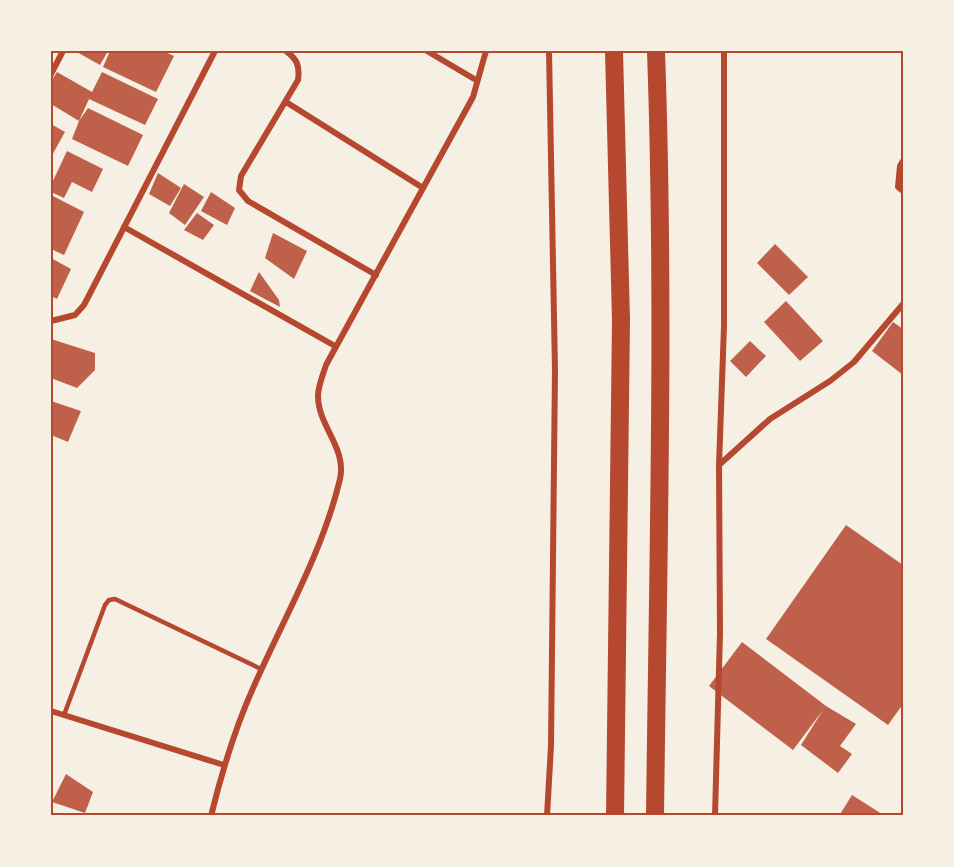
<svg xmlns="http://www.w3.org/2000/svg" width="954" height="867" font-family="'Space Grotesk',sans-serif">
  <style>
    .building { fill: #bf614a }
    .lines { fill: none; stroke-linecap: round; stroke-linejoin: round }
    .service { stroke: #b5482f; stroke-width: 4.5 }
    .minor { stroke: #b5482f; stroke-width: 6 }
    .motorway { stroke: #b5482f; stroke-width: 18 }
    .neatline { fill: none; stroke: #b5482f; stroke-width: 2 }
  </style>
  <rect width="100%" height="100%" fill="#f6efe4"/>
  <g class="building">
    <path d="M75 51H108L100 65Z"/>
    <path d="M110 51H163L174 56 156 92 103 67Z"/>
    <path d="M57 72 92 92 102 72 158 99 145 125 89 99 79 121 88 108 143 135 128 166 72 139 79 121 51 104V81Z"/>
    <path d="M51 124 65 132 51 157Z"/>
    <path d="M67 151 103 169 92 192 72 182 64 198 51 192V185Z"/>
    <path d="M158 173 181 188 170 206 149 194Z"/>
    <path d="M184 184 204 197 185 225 169 213Z"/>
    <path d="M211 192 235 208 227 225 201 211Z"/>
    <path d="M51 195 84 212 64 255 51 249Z"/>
    <path d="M197 213 214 225 203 240 184 230Z"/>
    <path d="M273 233 307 251 294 279 265 258Z"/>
    <path d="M775 244 808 277 789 295 757 263Z"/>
    <path d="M51 258 71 269 57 299 51 296Z"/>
    <path d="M259 272 279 300 280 307 250 291Z"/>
    <path d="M786 301 823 341 800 361 764 322Z"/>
    <path d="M893 322 903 329V375L872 351Z"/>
    <path d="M51 339 95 353V370L77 388 51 378Z"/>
    <path d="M750 341 766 356 746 377 730 361Z"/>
    <path d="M51 401 81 411 68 442 51 435Z"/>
    <path d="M846 525 903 565V704L888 725 766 639Z"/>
    <path d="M742 642 826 706 856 724 840 746 852 754 838 773 801 745 823 710 793 750 709 686Z"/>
    <path d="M66 774 93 792 85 813 52 802Z"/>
    <path d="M852 795 885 816H839Z"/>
  </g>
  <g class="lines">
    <path class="service" d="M64 715 105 605 109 600 115 599 261 669"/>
    <g class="minor">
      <path d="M286 51C297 59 300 66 298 80L241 176 239 190 248 201 376 275"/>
      <path d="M427 51 476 80"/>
      <path d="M51 74 63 51"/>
      <path d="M286 102 423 188"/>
      <path d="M903 161 900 166 898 187 903 191"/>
      <path d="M124 227 335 346"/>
      <path d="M51 321 75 315 84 305 215 51"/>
      <path d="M719 465 770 419 830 381 854 362 903 304"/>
      <path d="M51 711 224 765"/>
      <path d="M211 816C222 771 235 728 254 686 284 618 323 551 340 479 347 448 318 426 318 396 318 386 323 375 326 365L473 97 486 51"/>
      <path d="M547 816 551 746 555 370 549 51"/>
      <path d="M715 816 720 633 719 465 724 326V51"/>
    </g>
    <g class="motorway">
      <path d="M614 51 621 320 615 816"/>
      <path d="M655 816C658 561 665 306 656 51"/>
    </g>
  </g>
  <rect width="954" height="867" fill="none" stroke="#f6efe4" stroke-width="105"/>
  <rect x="52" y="52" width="850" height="762" class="neatline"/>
</svg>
